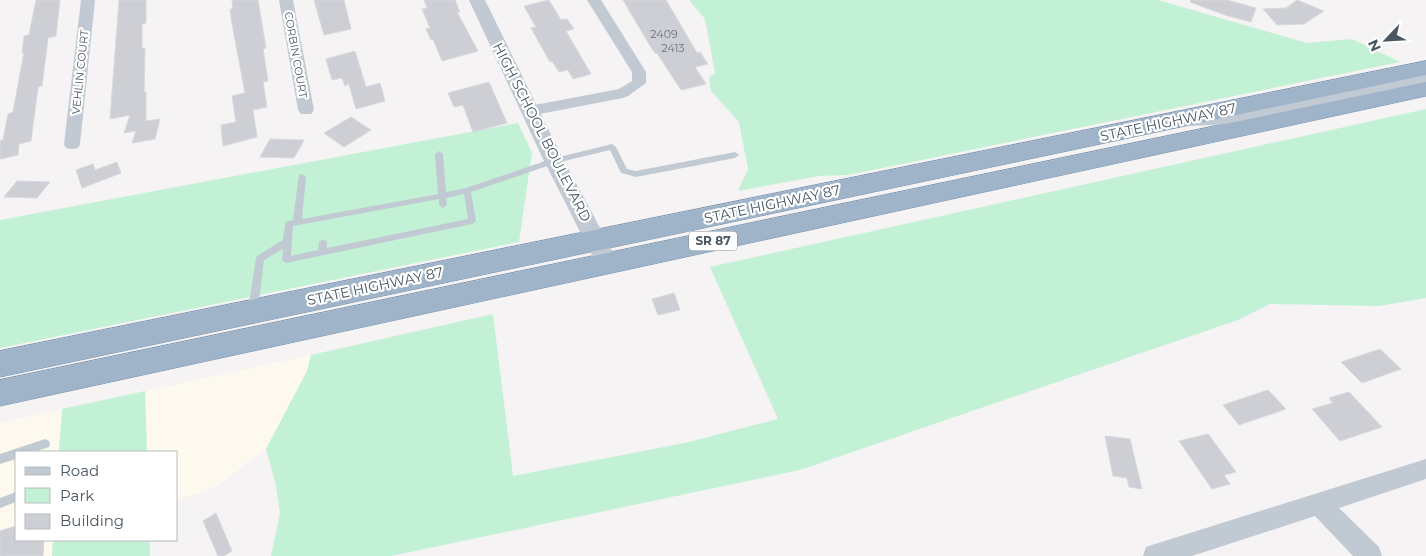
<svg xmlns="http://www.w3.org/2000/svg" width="1426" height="556" font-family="Montserrat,sans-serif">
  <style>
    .commercial { fill: #fdf9ef }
    .green { fill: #c3f1d5 }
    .building { fill: #cdcfd5; stroke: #d7d9de }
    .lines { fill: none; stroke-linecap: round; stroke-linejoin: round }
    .trunk-casing { stroke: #7690ad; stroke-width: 1 }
    .service { fill: #c1cad2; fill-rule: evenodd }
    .minor { fill: #c1cad2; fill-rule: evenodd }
    .tertiary { fill: #c1cad2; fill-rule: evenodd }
    .trunk { fill: #9fb4c9; fill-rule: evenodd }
    .labels { text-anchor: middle; stroke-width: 4.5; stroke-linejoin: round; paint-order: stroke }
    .number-label { font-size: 11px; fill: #6b747e }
    .far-street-label { font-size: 11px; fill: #4a5661; stroke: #fff }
    .shield { fill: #fff; stroke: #808990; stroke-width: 1 }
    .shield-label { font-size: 12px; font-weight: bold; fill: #4a5661 }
    .street-label { font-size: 14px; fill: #4a5661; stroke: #fff }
  </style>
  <rect width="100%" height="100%" fill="#f5f3f3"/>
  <g class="commercial">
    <path d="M311 355 307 371 266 449 216 487 176 501V452H147L145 391Z"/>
    <path d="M62 409 59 452H16V540H53L52 556H0V423Z"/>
  </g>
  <g class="green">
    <path d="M689 0H1158L1307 43 1352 39 1400 62 848 175 819 176 738 191 748 169 739 122 711 91 709 78 715 73 705 19Z"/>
    <path d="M1426 109V298L1379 306 1270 304 1238 320 800 470 391 556H271L280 513 276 486 266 449 307 371 311 355 493 314 513 476 685 443 778 419 710 267Z"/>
    <path d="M518 123 532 153 519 242 0 348V220Z"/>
    <path d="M145 391 147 452H59L62 409Z"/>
    <path d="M53 540H150V556H52Z"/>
  </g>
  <g class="building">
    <path d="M36 0H60L56 36 48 38 42 86 38 87 31 141 19 144 18 155 0 159V141L3 140 8 114 13 112 24 52 22 53 24 36 29 35Z"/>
    <path d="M119 0H146V23L142 24V48H145L144 92H146V121L160 119 155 139 132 143 136 131 124 133 130 115 110 119Z"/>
    <path d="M232 0H258L266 48 263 49 268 81 263 82 267 107 253 110 257 137 223 146 221 125 236 122 232 96 245 93 232 24 230 9H233Z"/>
    <path d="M314 0H344L351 29 324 35Z"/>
    <path d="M424 0H455L460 12H457L478 51 442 61 433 39 431 40 426 29 430 28 422 9 427 8Z"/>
    <path d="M549 0 561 20 567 19 574 29 566 31 591 74 573 79 568 70 559 72 552 61 550 62 531 28 536 27 524 6Z"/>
    <path d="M623 0H666L697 53 700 52 708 64 695 67 706 84 681 90 657 53H655L649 44Z"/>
    <path d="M1191 0H1227L1256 8 1251 22 1228 16 1190 2Z"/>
    <path d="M1297 0 1324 11 1304 24 1277 25 1263 9 1286 8Z"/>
    <path d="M355 51 366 87 380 83 385 101 356 109 349 84 345 86 342 78 332 80 326 59Z"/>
    <path d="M489 82 507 123 473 132 463 105 454 107 448 93Z"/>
    <path d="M351 117 371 130 344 147 324 133Z"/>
    <path d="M270 139 304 140 294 158 260 157Z"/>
    <path d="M117 162 121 173 82 188 76 170 93 164 95 170Z"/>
    <path d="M17 181 50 182 37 198 4 197Z"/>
    <path d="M674 293 680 310 658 315 652 299Z"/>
    <path d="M1380 349 1401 369 1362 383 1341 362Z"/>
    <path d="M1268 390 1286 409 1239 425 1223 405Z"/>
    <path d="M1349 392 1382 427 1340 441 1312 409 1333 403 1329 398Z"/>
    <path d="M1208 434 1236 472 1224 475 1230 484 1212 489 1179 441Z"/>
    <path d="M1105 436 1130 439 1142 489 1129 487 1127 478 1113 476Z"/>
    <path d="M216 513 232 551 224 556H218L203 521Z"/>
    <path d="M16 526V540H44L43 556H0V531Z"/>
  </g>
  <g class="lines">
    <g class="trunk-casing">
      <g id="trunk">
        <path d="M1426 61V75L0 377V351Z"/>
        <path d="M1426 82V96L0 406V380Z"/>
      </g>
    </g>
    <g class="service">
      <path d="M612 144 616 147 627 169 636 171 735 152 739 155 735 158 636 177 621 173 610 150 556 163 471 192 476 221 472 224 286 263 282 260 283 249 264 260 258 310 256 313H250L248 310 256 258 257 256 283 240 285 224 286 222 293 220 299 175 302 174 306 177 302 219 438 194 435 154 439 151 443 154 446 192 466 188 551 159ZM464 194 468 219 327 248V242L323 239 319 242 318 250 291 256 293 226 439 199V205L443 208 447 205 446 198Z"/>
      <path d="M45 439 49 441 50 444 49 447 34 452H16V459L0 464V454Z"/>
      <path d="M16 492V502L0 508V498Z"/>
    </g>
    <g class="minor">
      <path d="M81 0H95L80 144 78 148 72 149 66 148 64 144Z"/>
      <path d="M279 0H293L314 110 311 114H301L298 110Z"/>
      <path d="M587 0H601L646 72V83L628 96 623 98 529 116 524 115 521 111 524 107 619 89 632 81V72Z"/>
      <path d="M1426 72V82L1229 124 1192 126 1186 125 1184 121 1186 117 1192 116 1229 114Z"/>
      <path d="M1426 459V479L1339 508 1379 547 1382 556H1353L1315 516 1192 556H1143L1146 547 1155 544Z"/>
    </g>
    <path class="tertiary" d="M469 0H485L562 157 613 252 618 263 615 269 607 271 599 269 542 157Z"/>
    <use href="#trunk" class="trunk"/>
  </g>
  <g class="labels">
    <g class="number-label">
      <text x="664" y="38">2409</text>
      <text x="673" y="52">2413</text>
    </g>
    <g class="far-street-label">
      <text transform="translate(296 55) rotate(80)" y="4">CORBIN COURT</text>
      <text transform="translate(80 72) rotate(-84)" y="4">VEHLIN COURT</text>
    </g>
    <rect class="shield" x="689" y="231.5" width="48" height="19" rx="4"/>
    <g class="shield-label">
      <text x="713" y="245">SR 87</text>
    </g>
    <g class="street-label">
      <text transform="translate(1168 122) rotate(-12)" y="5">STATE HIGHWAY 87</text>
      <text transform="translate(542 132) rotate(63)" y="5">HIGH SCHOOL BOULEVARD</text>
      <text transform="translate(772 204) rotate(-12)" y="5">STATE HIGHWAY 87</text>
      <text transform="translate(375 286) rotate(-12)" y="5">STATE HIGHWAY 87</text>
    </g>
  </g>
  <rect x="15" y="451" width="162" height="90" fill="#ffffff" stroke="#b7bbc0"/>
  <rect x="25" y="467" width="25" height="8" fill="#c1cad2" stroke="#b7bbc0"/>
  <text x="60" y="476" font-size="15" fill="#4a5661">Road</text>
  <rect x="25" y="488" width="25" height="15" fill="#c3f1d5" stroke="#b7bbc0"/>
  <text x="60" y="501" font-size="15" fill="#4a5661">Park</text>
  <rect x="25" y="514" width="25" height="15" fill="#cdcfd5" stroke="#b7bbc0"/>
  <text x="60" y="526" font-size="15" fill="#4a5661">Building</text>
  <g transform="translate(1386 40) rotate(245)" stroke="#ffffff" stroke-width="4" paint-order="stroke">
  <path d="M0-4L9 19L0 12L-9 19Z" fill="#4a5661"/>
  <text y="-8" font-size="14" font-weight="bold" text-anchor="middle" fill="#4a5661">N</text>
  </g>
</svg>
